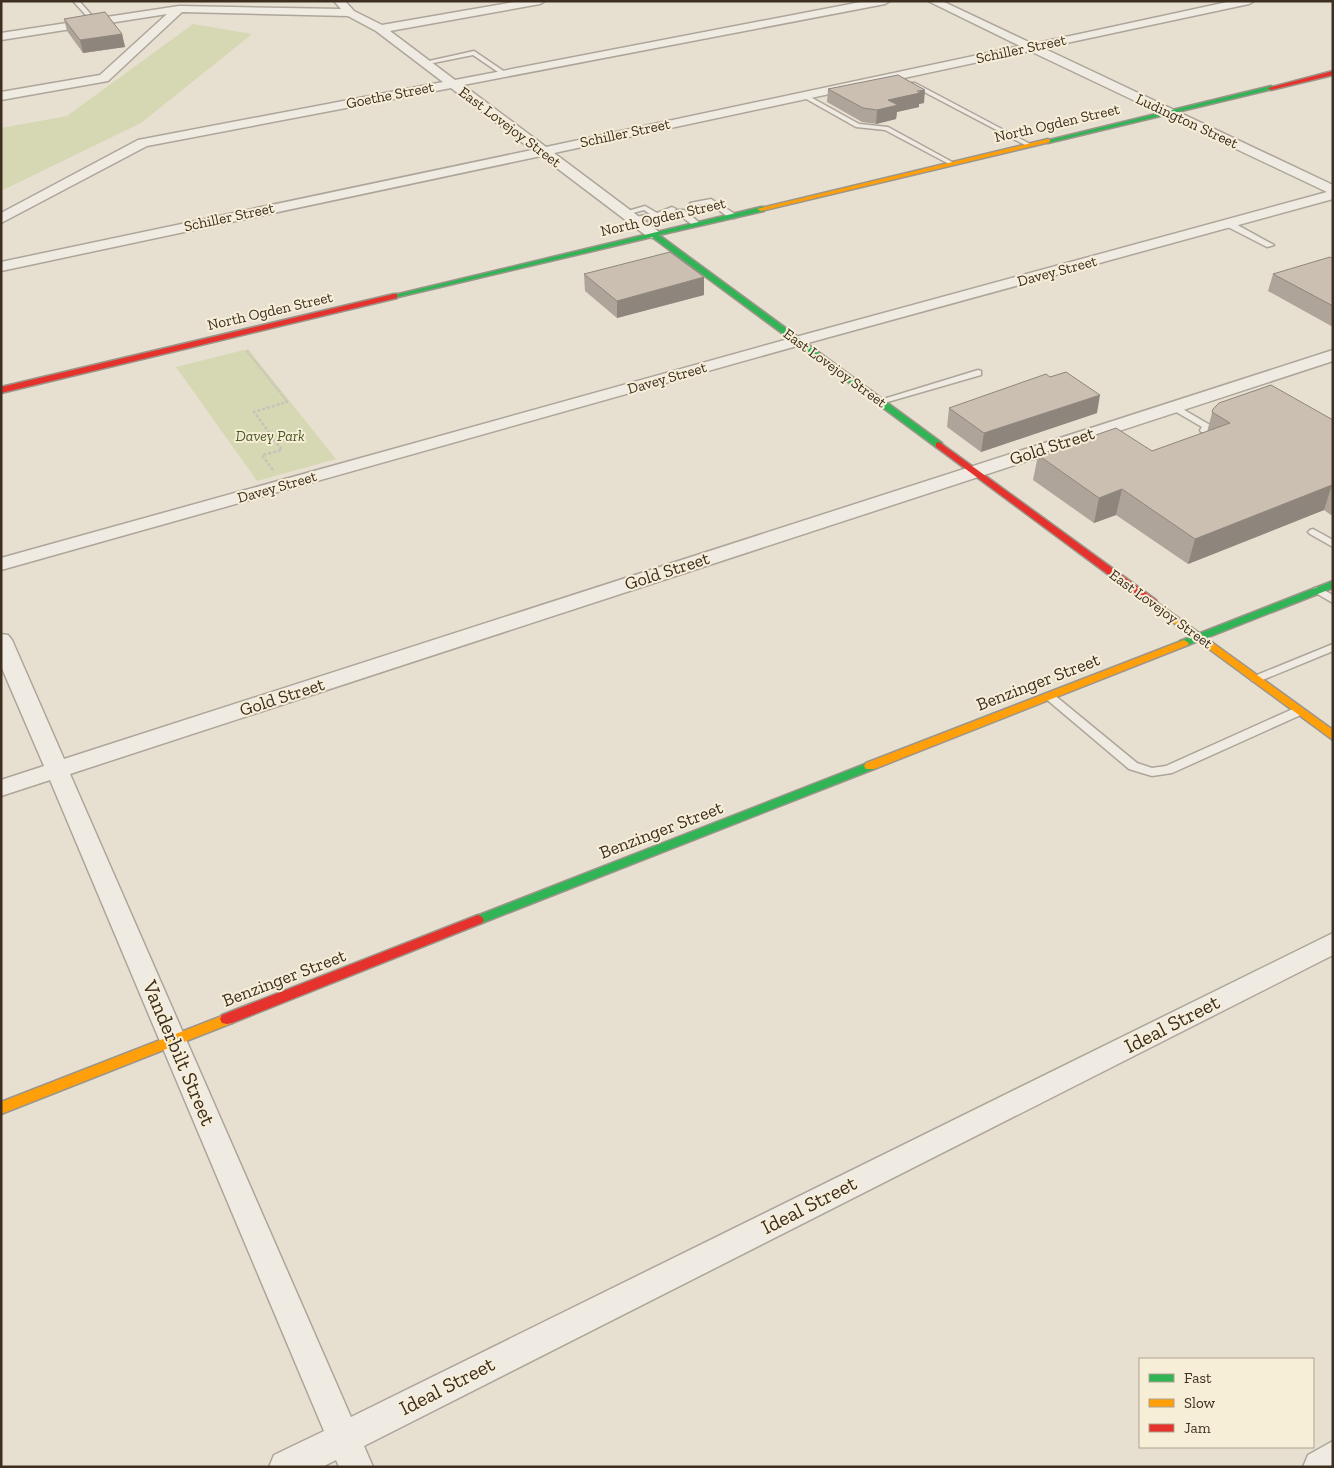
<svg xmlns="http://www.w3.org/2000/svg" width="1334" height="1468" font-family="'Zilla Slab',serif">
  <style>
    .green { fill: #d6d7b3 }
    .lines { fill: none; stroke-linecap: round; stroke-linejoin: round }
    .lane-casing { stroke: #ada599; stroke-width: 3 }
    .street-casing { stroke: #ada599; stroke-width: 3 }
    .fast-casing { stroke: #9c958a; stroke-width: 3 }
    .slow-casing { stroke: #9c958a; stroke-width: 3 }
    .jam-casing { stroke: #9c958a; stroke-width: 3 }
    .path-far1 { stroke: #c8c2b9; stroke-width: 2; stroke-dasharray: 2 1; stroke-linecap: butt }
    .path { stroke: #c8c2b9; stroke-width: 2.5; stroke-dasharray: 3 2; stroke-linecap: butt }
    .lane { fill: #efebe3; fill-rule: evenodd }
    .street { fill: #efebe3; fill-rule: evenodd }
    .fast { fill: #30b455; fill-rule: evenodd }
    .slow { fill: #ff9f0a; fill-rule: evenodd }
    .jam { fill: #e5322d; fill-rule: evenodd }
    .wall { fill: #afa499 }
    .shaded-wall { fill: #8e867d }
    .building { fill: #cbbfb2; stroke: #8e867d }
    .labels { text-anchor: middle; stroke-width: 4; stroke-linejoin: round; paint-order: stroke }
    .far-street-label { font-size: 15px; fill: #3d2e20; stroke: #f7eed8 }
    .far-park-label { font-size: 15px; font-style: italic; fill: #4d5a26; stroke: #f7eed8 }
    .street-label { font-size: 18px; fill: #3d2e20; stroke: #f7eed8 }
    .near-street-label { font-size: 21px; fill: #3d2e20; stroke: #f7eed8 }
  </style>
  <rect width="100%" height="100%" fill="#e7e0d1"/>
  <g class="green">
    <path d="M193 24 252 34 141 123 1 191V128L67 116Z"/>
    <path d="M248 349 336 459 257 481 176 367Z"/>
  </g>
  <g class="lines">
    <g class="lane-casing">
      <g id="lane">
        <path d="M73 1H79L97 21V23H93Z"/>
        <path d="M474 51 505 72V74H501L473 55 423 65 420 63Z"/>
        <path d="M911 83H915L1032 145 1027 146 911 85Z"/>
        <path d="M801 94H805L859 124 888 127 954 163 949 164 885 130 856 127 801 96Z"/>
        <path d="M711 199 735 214V218H729L710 203 694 205 690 203Z"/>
        <path d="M645 206 657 213 672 207 676 209 671 214 635 222 631 220 632 218 650 214 644 210 625 215 621 213Z"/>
        <path d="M678 210H684L701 224 694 226 678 214Z"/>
        <path d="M1226 222H1232L1274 245 1267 247 1226 226Z"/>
        <path d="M978 370 981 371V375L884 403H878L877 401Z"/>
        <path d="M1174 404 1210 425 1211 427 1207 432H1201L1200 430 1202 427 1171 409V405Z"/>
        <path d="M1313 529 1333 540V547L1310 534 1308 532 1310 530Z"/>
        <path d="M1318 587 1333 595V603L1314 592 1313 590 1314 588Z"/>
        <path d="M1333 644V651L1260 681H1252L1251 679 1252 677Z"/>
        <path d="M1049 693 1053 694 1137 763 1152 768 1166 766 1295 708 1299 707 1305 711 1303 714 1172 773 1152 776 1129 769 1045 698 1044 696 1045 694Z"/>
      </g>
    </g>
    <g class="street-casing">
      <g id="street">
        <path d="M334 1H345L354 11 382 25 520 1H545L540 4 390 31 455 80 866 1H890L885 4 463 85 546 147 1020 46 928 1H942L1033 44 1232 1H1254L1249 4 1043 48 1333 185V199L804 344 1 570V558L792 338 1327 192 1030 51 554 153 658 231 660 234 653 238 648 237 541 156 1 271V262L532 150 451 88 147 146 1 223V213L138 140 443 82 376 31 348 16 182 12 108 81 1 100V92L100 75 167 14 1 40V33L179 6 341 9Z"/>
        <path d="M1333 350V361L70 774 351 1417 1333 933V955L364 1446 373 1467H339L336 1460 322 1467H269L274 1455 324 1431 50 780 1 796V780L44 766 1 666V634L8 635 12 640 64 759Z"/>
        <path d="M1333 1441V1467H1303L1308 1455Z"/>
      </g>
    </g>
    <g class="fast-casing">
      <g id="fast">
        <path d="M1271 86 1274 88 1273 89 1048 143 1045 141Z"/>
        <path d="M761 207H764V211L659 235 942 443V447H936L652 237 394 298 390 296Z"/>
        <path d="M1333 581V588L1188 645 1184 646 1179 643 1180 641Z"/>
        <path d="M870 762 874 763 876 766 874 769 482 923H474L472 920 474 917Z"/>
      </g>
    </g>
    <g class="slow-casing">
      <g id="slow">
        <path d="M1048 139 1050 140V142L761 211 757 209Z"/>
        <path d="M1152 599 1333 730V740L1148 604 1147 602Z"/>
        <path d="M1184 640 1189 643 1188 645 874 769H866L864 766 866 763Z"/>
        <path d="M227 1014 232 1015 234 1019 232 1023 1 1114V1102Z"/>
      </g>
    </g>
    <g class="jam-casing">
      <g id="jam">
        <path d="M1333 71V75L1271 90 1268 88Z"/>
        <path d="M394 294H397V298L1 393V387Z"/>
        <path d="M939 442 1156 600 1157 602 1156 604H1148L936 447V443Z"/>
        <path d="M478 915 482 917 484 920 482 923 232 1023 227 1024 222 1023 220 1019 222 1015Z"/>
      </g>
    </g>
    <path class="path-far1" d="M247 351 286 400"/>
    <path class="path" d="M273 470 262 455 282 450 254 412 287 402 285 399"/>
    <use href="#lane" class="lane"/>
    <use href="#street" class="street"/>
    <use href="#fast" class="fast"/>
    <use href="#slow" class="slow"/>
    <use href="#jam" class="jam"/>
  </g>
  <g class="wall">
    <path d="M64 19 122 34 125 47 83 53 67 31Z"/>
    <path d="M828 89 924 103 919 104V107L897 112 896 119 876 124 862 122 827 102Z"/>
    <path d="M1333 259V327L1268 291 1273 274Z"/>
    <path d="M584 274 704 295 617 318 585 291Z"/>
    <path d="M949 408 1097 413 981 452 947 427Z"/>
    <path d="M1213 409 1333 420V514L1331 515 1324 510 1188 564 1116 515 1094 523 1033 480 1038 455 1152 451 1207 432Z"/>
  </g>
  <g class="shaded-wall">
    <path d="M122 34 125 47 83 53 80 40Z"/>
    <path d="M925 90 924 103 919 104V107L897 112 896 119 876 124 877 110 888 100Z"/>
    <path d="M704 277V295L617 318V301Z"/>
    <path d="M1100 395 1097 413 981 452 984 433Z"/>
    <path d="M1332 485 1324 510 1188 564 1195 539Z"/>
    <path d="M1122 489 1116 515 1094 523 1099 498Z"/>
  </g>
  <g class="building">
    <path d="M105 12 122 34 80 40 64 19Z"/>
    <path d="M898 75 925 90 917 91 920 93 888 100 898 105 877 110 863 108 828 89Z"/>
    <path d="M670 252 704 277 617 301 584 274Z"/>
    <path d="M1330 257 1333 259V306L1273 274Z"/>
    <path d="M1066 372 1100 395 984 433 949 408 1046 374 1050 377Z"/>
    <path d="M1271 385 1333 420V485H1332L1195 539 1122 489 1099 498 1038 455 1116 428 1152 451 1230 423 1212 412 1213 409 1219 403Z"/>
  </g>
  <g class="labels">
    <g class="far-street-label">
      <text transform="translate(1021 49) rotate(-12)" y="5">Schiller Street</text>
      <text transform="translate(390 95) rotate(-11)" y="5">Goethe Street</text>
      <text transform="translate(1187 121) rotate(25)" y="5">Ludington Street</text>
      <text transform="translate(1057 123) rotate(-13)" y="5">North Ogden Street</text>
      <text transform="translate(510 127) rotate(37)" y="5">East Lovejoy Street</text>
      <text transform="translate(625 133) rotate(-12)" y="5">Schiller Street</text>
      <text transform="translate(229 217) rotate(-12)" y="5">Schiller Street</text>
      <text transform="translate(663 217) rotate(-13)" y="5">North Ogden Street</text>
      <text transform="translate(1057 271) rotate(-15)" y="5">Davey Street</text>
      <text transform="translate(270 311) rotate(-13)" y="5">North Ogden Street</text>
      <text transform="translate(835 368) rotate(36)" y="5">East Lovejoy Street</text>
      <text transform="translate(667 378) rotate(-16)" y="5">Davey Street</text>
      <text transform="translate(277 487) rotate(-16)" y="5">Davey Street</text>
      <text transform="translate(1161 609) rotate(36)" y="5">East Lovejoy Street</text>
    </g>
    <g class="far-park-label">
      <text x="270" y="441">Davey Park</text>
    </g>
    <g class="street-label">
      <text transform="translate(1052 446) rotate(-18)" y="6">Gold Street</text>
      <text transform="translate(667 571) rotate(-18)" y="6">Gold Street</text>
      <text transform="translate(1038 682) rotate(-21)" y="6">Benzinger Street</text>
      <text transform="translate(282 697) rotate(-18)" y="6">Gold Street</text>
      <text transform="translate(661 830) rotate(-21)" y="6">Benzinger Street</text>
      <text transform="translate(284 978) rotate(-21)" y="6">Benzinger Street</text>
    </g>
    <g class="near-street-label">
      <text transform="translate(1172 1024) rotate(-27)" y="7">Ideal Street</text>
      <text transform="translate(179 1053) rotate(67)" y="7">Vanderbilt Street</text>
      <text transform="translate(809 1205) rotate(-27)" y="7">Ideal Street</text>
      <text transform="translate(447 1386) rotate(-27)" y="7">Ideal Street</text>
    </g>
  </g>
  <rect width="1334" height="1468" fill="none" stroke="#3d2e20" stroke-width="5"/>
  <rect x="1139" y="1358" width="175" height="90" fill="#f7eed8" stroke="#ada18e"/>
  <rect x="1149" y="1374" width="25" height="8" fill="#30b455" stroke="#ada18e"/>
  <text x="1184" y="1383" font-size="15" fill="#3d2e20">Fast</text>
  <rect x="1149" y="1399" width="25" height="8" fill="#ff9f0a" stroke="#ada18e"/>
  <text x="1184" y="1408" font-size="15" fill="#3d2e20">Slow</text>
  <rect x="1149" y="1424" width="25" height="8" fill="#e5322d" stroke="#ada18e"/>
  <text x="1184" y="1433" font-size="15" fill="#3d2e20">Jam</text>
</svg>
